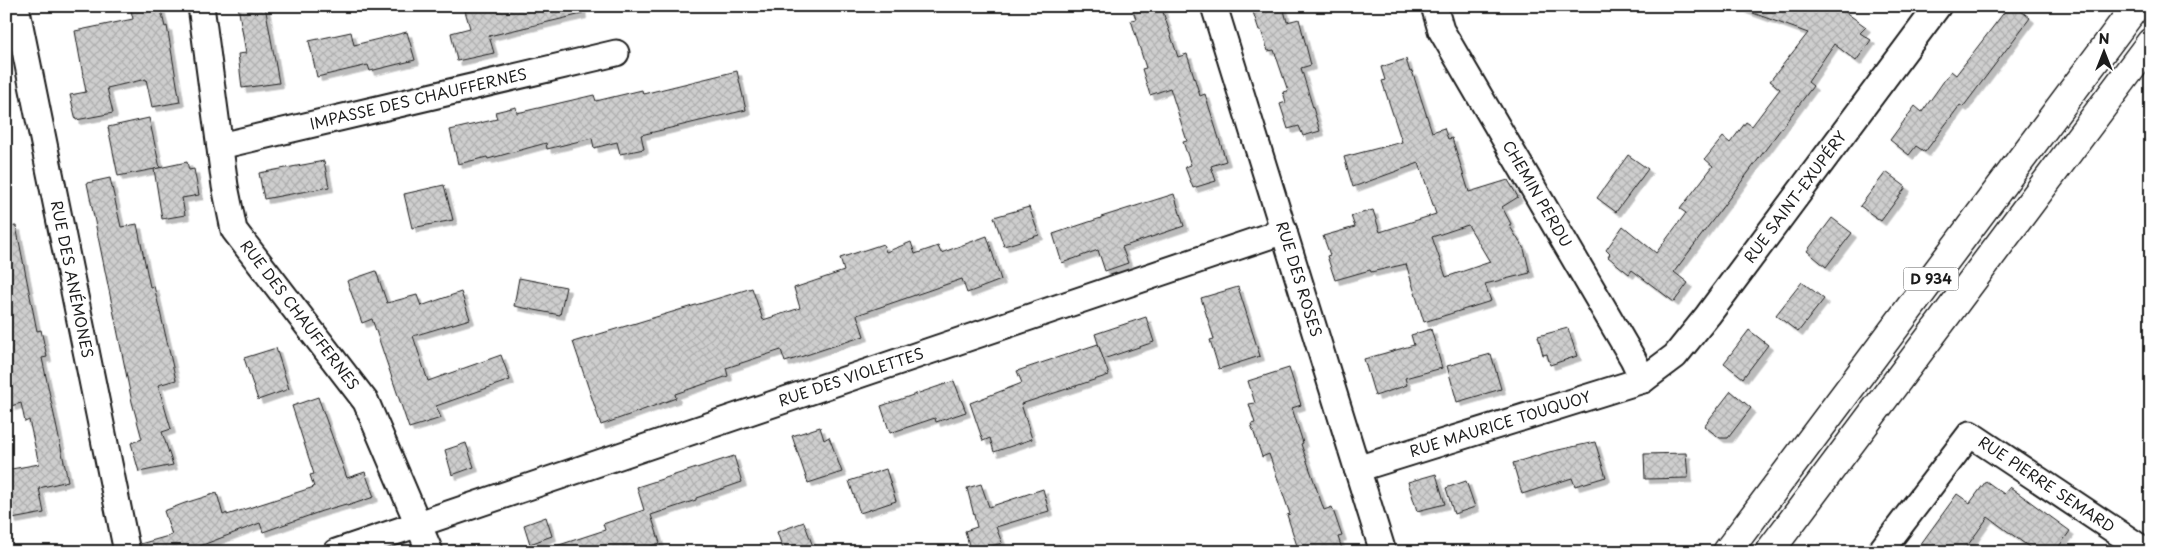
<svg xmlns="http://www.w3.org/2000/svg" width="2157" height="558" font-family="'Playpen Sans',sans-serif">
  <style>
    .building { fill: url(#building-cross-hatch); stroke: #1c1c1c; fill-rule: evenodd; filter: url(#shadow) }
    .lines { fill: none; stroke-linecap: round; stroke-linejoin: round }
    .minor-casing { stroke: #1c1c1c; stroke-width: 29 }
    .trunk-casing { stroke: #1c1c1c; stroke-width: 31 }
    .minor { stroke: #fff; stroke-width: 25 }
    .trunk { stroke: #fff; stroke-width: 28 }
    .labels { text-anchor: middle; stroke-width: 4.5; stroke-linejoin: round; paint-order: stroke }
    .shield { fill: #fff; stroke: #606060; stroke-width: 1 }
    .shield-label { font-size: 14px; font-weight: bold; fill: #1c1c1c }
    .street-label { font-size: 15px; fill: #1c1c1c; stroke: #fff }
  </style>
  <defs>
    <pattern id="building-cross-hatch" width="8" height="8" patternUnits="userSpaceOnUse" patternTransform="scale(1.25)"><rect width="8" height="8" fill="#cecece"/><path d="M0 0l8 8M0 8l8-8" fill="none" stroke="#b0b0b0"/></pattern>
    <filter id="shadow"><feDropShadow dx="4.5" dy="4.5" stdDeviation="0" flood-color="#0004"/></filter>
  </defs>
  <rect width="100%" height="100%" fill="#fff"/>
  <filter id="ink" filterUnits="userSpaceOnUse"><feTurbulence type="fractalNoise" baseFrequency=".02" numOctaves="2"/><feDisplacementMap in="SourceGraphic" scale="10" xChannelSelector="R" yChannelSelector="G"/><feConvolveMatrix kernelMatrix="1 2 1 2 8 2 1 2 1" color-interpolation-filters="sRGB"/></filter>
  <g filter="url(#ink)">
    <g class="building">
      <path d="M130 6H160L165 27 167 26 180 102 152 107 146 79 107 88 113 113 76 120 70 95 86 92 75 31 133 19Z"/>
      <path d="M238 6H265L279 83 242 88 238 54 246 53Z"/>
      <path d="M485 6H581L582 14 489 36 494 53 457 61 451 33 470 28 465 11Z"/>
      <path d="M1131 6H1161L1178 57 1187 54 1200 96 1205 94 1226 161 1211 166 1216 181 1193 188 1185 167 1191 165 1183 142 1187 141 1170 88 1150 95 1142 69 1146 68 1131 20 1136 19Z"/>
      <path d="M1251 6H1283L1287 22 1299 19 1311 65 1301 68 1320 131 1303 136 1299 126 1288 129 1280 104 1286 102 1283 92 1288 91 1274 50 1268 51 1261 30H1259Z"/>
      <path d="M1743 6H1837L1866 27 1860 33 1871 40 1856 61 1834 44 1808 82 1813 86 1674 272 1688 283 1674 302 1632 270 1629 274 1608 257 1610 254 1606 250 1623 226 1656 253 1686 213 1680 209 1713 166 1705 159 1723 137 1730 143 1746 122 1752 126 1780 89 1770 81 1808 33 1742 9Z"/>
      <path d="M2009 6H2015L2030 18 1963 107 1960 105 1925 152 1916 146 1909 155 1890 140 1915 106 1922 112 1951 71 1956 75Z"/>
      <path d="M351 32 354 45 407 32 415 60 370 71 368 65 317 77 309 41Z"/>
      <path d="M1406 59 1410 72 1412 71 1432 132 1444 128 1448 139 1452 138 1469 192 1508 180 1518 197 1502 207 1511 224 1509 225 1524 249 1530 273 1485 284 1491 301 1424 322 1406 264 1371 272 1370 270 1335 280 1327 256 1330 255 1323 236 1355 227 1351 216 1373 210 1380 232 1436 214 1419 163 1353 187 1344 157 1402 142 1382 81 1385 80 1381 67ZM1468 225 1490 262 1446 277 1432 237Z"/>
      <path d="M737 71 746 110 641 135 644 149 620 154 617 142 594 148 592 138 547 149 546 143 488 159 487 157 458 164 450 130 497 119 495 112 516 107 517 113 594 95 596 101 642 90 643 94Z"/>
      <path d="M149 118 160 168 118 176 108 127Z"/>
      <path d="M1628 155 1648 169 1616 212 1597 198Z"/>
      <path d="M324 161 329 187 264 199 259 173Z"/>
      <path d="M187 162 189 170 194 169 199 195 182 198 185 215 162 219 154 169Z"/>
      <path d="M1886 172 1906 187 1881 221 1860 206Z"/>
      <path d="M110 178 121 227 137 224 150 287 154 286 176 380 158 385 171 429 162 432 173 465 139 472 131 443 142 439 132 402 87 183Z"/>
      <path d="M444 185 453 220 412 228 404 194Z"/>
      <path d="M1174 194 1184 226 1122 247 1128 263 1105 271 1098 250 1062 263 1053 234 1101 218V217Z"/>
      <path d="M1029 207 1039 235 1004 246 994 217Z"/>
      <path d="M1832 218 1852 233 1826 267 1807 251Z"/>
      <path d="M16 226 37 331 41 330 47 357 42 358 68 481 39 488 44 513 12 519 6 492V470L39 464 29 420 25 422 21 403 11 406 6 378V227Z"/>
      <path d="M987 236 1001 280 967 293 962 279 857 315 864 336 785 362 781 350 726 368 728 376 675 394 676 398 601 425 573 342 752 288 763 320 800 308 794 288 844 271 840 258 883 244 886 252 911 242 915 254 938 246 941 253Z"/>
      <path d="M376 271 387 303 417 295 421 306 461 292 470 319 413 336 428 381 501 355 510 380 436 406 441 418 409 428 372 319 362 323 347 281Z"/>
      <path d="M519 278 566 287 560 315 514 306Z"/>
      <path d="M1802 282 1824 299 1798 332 1776 315Z"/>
      <path d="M1238 287 1260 356 1219 369 1210 340 1214 339 1201 298Z"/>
      <path d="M1146 317 1154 342 1103 359 1095 334Z"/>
      <path d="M1568 328 1577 356 1550 365 1547 354 1543 355 1538 336Z"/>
      <path d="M1431 329 1442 368 1405 378 1407 385 1375 396 1364 359 1414 345 1411 335Z"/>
      <path d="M1749 330 1768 345 1743 378 1724 363Z"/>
      <path d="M1098 344 1109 375 1021 404 1032 439 994 452 990 438 983 441 970 403 1022 383 1017 371Z"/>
      <path d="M276 348 289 389 258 400 244 358Z"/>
      <path d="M1491 354 1501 389 1457 402 1447 366Z"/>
      <path d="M1289 368 1301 405 1292 408 1303 443 1301 444 1324 510 1332 507 1342 536 1338 537 1343 552H1299L1287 515 1290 514 1269 454 1262 457 1251 424 1255 423 1249 404 1255 403 1248 381Z"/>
      <path d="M954 381 966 412 936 422 935 418 890 433 881 406Z"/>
      <path d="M1731 391 1751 408 1728 438H1720L1704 426Z"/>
      <path d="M318 397 347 478 365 472 374 497 347 506 346 504 322 511 263 532 260 523 200 546 202 552H141L140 544 172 535 164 511 185 503 217 493 223 515 227 513V515L314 487 310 475 314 474 292 406Z"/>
      <path d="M820 427 824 440 829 437 842 472 808 483 792 436Z"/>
      <path d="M1595 442 1606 477 1575 486 1572 478 1522 494 1513 463 1549 452Z"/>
      <path d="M466 443 474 467 452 475 445 450Z"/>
      <path d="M1686 453 1688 478 1645 479 1644 454Z"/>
      <path d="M734 456 742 482 696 498V500L651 515 660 543 633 552H551L550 548 605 530 603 524 644 510 637 487Z"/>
      <path d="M886 469 896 501 860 513 849 481Z"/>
      <path d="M1436 474 1445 504 1417 511 1408 482Z"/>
      <path d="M1466 481 1475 507 1454 514 1446 488Z"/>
      <path d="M1986 481 2004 494 2010 487 2070 531 2055 552H2036L1988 517 1963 552H1915L1957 494 1970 503Z"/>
      <path d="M981 484 989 507 1043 489 1049 511 996 527 1002 543 971 552 965 531 977 527 967 488Z"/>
      <path d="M546 517 552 536 530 544 524 525Z"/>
      <path d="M804 522 815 552H784L777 532Z"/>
    </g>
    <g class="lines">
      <g class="minor-casing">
        <g id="minor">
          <path id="s1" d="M16 6 127 552"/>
          <path id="s2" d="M201 6 225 186 234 230 366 402 430 552"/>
          <path id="s3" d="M1214 6 1383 552"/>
          <path id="s4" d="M1434 6 1441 30 1633 359 1643 380"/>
          <path id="s5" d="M220 146 616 53"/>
          <path id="s6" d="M1357 469 1643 380 1675 356 1708 315 1938 6"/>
          <path id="s7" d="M336 552 1284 231"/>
          <path id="s8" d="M1880 552 1970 434 2147 552"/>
        </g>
      </g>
      <g class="trunk-casing">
        <g id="trunk">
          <path d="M1727 552 2136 6"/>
          <path d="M1769 552 2151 42"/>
        </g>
      </g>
      <use href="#minor" class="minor"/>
      <use href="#trunk" class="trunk"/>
    </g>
  </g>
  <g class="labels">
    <rect class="shield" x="1903.5" y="267.5" width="55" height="23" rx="4"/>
    <g class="shield-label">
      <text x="1931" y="284">D 934</text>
    </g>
    <g class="street-label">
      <text dy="5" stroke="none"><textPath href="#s5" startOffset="204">IMPASSE DES CHAUFFERNES</textPath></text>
      <text dy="5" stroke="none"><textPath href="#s4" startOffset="215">CHEMIN PERDU</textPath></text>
      <text dy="5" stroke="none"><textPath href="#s6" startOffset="539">RUE SAINT-EXUPÉRY</textPath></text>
      <text dy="5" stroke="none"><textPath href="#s1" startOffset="279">RUE DES ANÉMONES</textPath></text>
      <text dy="5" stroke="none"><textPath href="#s3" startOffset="286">RUE DES ROSES</textPath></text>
      <text dy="5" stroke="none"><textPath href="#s2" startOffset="334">RUE DES CHAUFFERNES</textPath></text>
      <text dy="5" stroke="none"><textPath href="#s7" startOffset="544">RUE DES VIOLETTES</textPath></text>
      <text dy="5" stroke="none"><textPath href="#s6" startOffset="150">RUE MAURICE TOUQUOY</textPath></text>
      <text dy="5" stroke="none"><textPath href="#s8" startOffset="240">RUE PIERRE SEMARD</textPath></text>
    </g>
  </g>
  <rect width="2157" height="558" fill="none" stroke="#fff" stroke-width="25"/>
  <rect x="12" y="12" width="2132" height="533" fill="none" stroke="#1c1c1c" stroke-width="2" filter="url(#ink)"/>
  <g transform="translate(2104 52)" stroke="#ffffff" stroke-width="4" paint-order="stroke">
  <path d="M0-4L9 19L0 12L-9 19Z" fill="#1c1c1c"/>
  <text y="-8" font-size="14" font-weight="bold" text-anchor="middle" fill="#1c1c1c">N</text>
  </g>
</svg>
